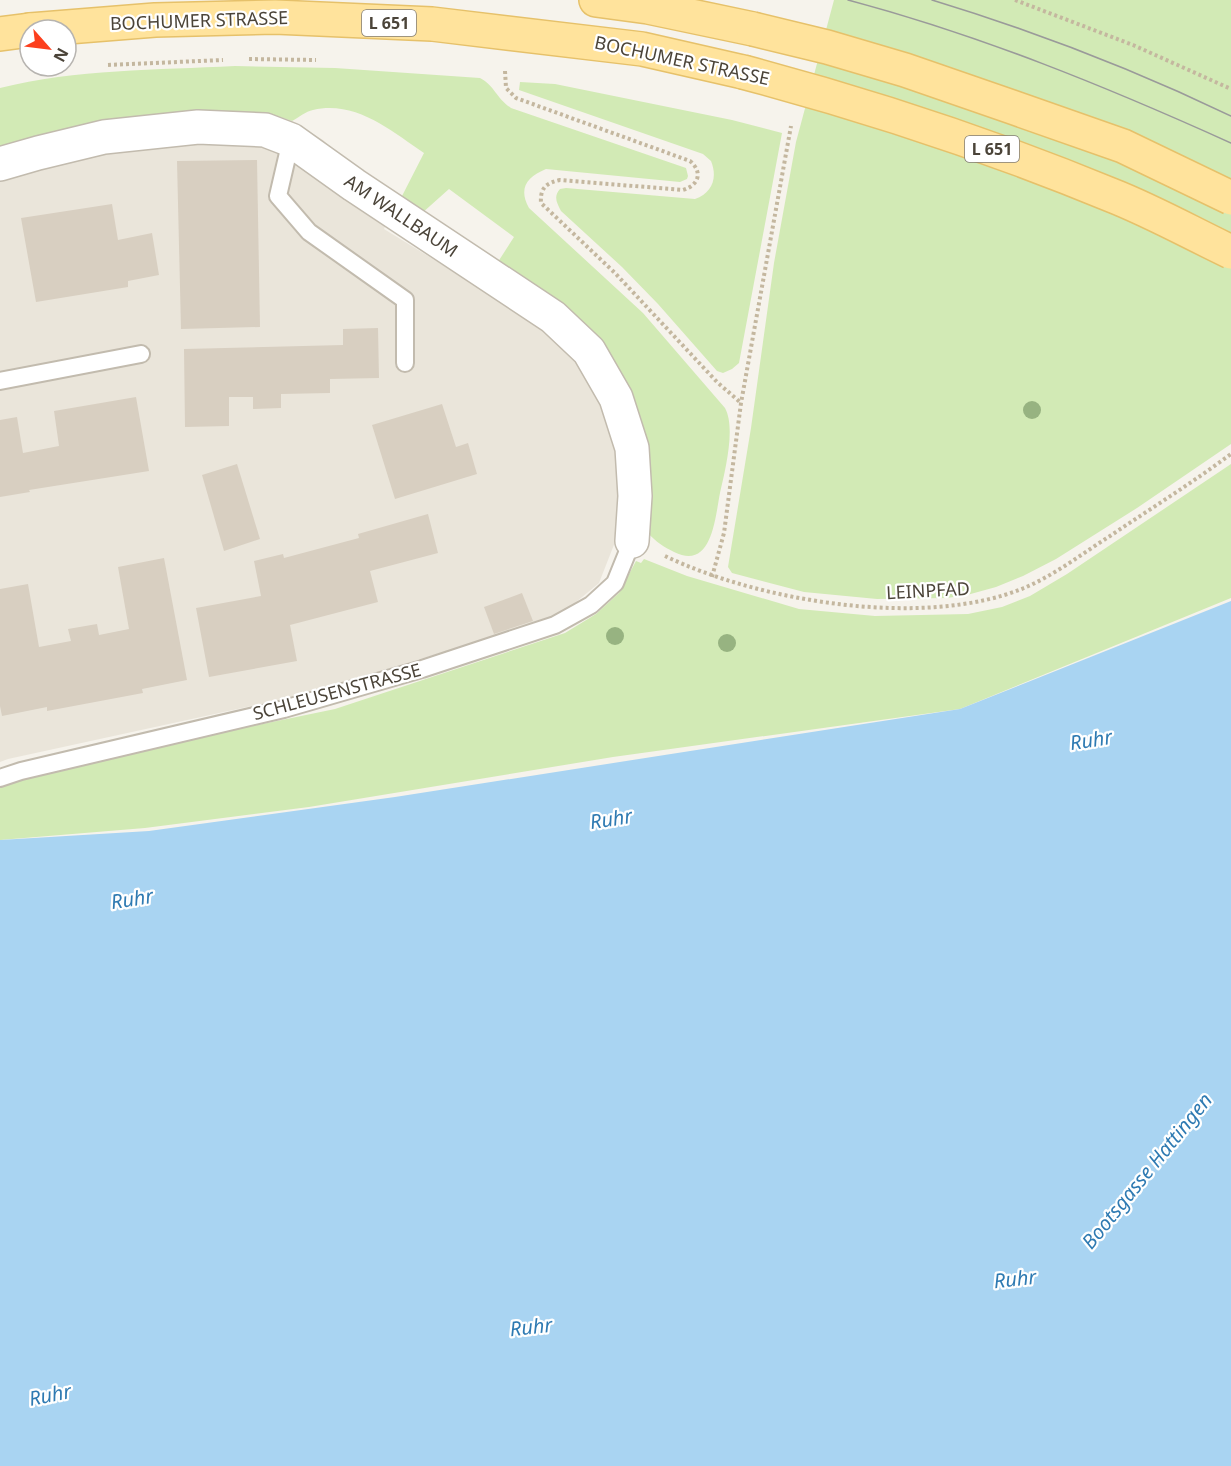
<svg xmlns="http://www.w3.org/2000/svg" width="1231" height="1466" font-family="'Noto Sans',sans-serif">
  <style>
    .residential { fill: #eae5da }
    .green { fill: #d2eab5 }
    .water { fill: #a9d4f2 }
    .building { fill: #d8cfc1 }
    .lines { fill: none; stroke-linecap: round; stroke-linejoin: round }
    .lane-casing { stroke: #c2bbae; stroke-width: 20 }
    .street-casing { stroke: #c2bbae; stroke-width: 36 }
    .primary-casing { stroke: #e6c16a; stroke-width: 36 }
    .path { stroke: #c4b79f; stroke-width: 4; stroke-dasharray: 3 3; stroke-linecap: butt }
    .lane { stroke: #fff; stroke-width: 16 }
    .street { stroke: #fff; stroke-width: 33 }
    .primary { stroke: #ffe39c; stroke-width: 33 }
    .tram { stroke: #9a9a9a; stroke-width: 1.5 }
    .primary-bridge-casing { stroke: #e6c16a; stroke-width: 36; stroke-linecap: butt }
    .primary-bridge { stroke: #ffe39c; stroke-width: 33 }
    .tree { fill: #97b381 }
    .labels { text-anchor: middle; stroke-width: 4.5; stroke-linejoin: round; paint-order: stroke }
    .shield { fill: #fff; stroke: #817c74; stroke-width: 1.5 }
    .shield-label { font-size: 16px; font-weight: bold; fill: #4b4439 }
    .street-label { font-size: 18px; fill: #4b4439; stroke: #fff }
    .water-label { font-size: 20px; font-style: italic; fill: #2e7ab2; stroke: #fff }
  </style>
  <rect width="100%" height="100%" fill="#f6f3ec"/>
  <path class="residential" d="M214 113H268L292 121 323 140 357 171 397 198 384 229 539 324 582 360 606 406 618 448 621 503 617 537 599 583 558 617 302 695 8 759 0 762V149Z"/>
  <g class="green">
    <path d="M834 0H1231V444L1137 508 1056 559 1023 576 996 587 967 595 947 598 877 599 804 592 732 573 728 567 751 428 774 263 796 142Z"/>
    <path d="M235 66 335 68 480 78C495 86 496 98 511 108L686 168 688 176 687 179 680 182 546 169C527 177 518 188 529 208L643 313 725 408C736 428 725 471 720 493 715 518 712 571 674 552 664 547 656 542 648 533L627 387 496 265 514 237 449 189 421 214 401 198 424 153C391 131 356 100 313 110 306 111 298 118 292 121L268 113H214L0 149V88C76 69 157 70 235 66Z"/>
    <path d="M520 82 555 84 732 120 782 133 739 363 732 369 723 373 717 371 658 304 622 267 561 211C557 203 553 197 560 189L566 188 695 199C712 193 718 178 711 161L703 154 519 90Z"/>
    <path d="M1231 464V598L960 709 613 757 309 807 145 828 0 840V784L24 773 335 709 565 633 596 614 619 593 636 561 641 563 644 559 687 576 799 609 875 616 968 614 1002 607 1030 596 1067 574Z"/>
  </g>
  <path class="water" d="M1231 601V1466H0V840L149 831 395 797 960 709Z"/>
  <g class="building">
    <path d="M257 160 260 327 181 329 177 161Z"/>
    <path d="M112 204 118 240 152 233 159 275 128 281V287L36 302 21 218Z"/>
    <path d="M378 328 379 378 330 379V393L281 394V408L253 409V397H229V426L185 427 184 349 343 345V329Z"/>
    <path d="M136 397 149 471 29 490 30 492 0 497V420L17 417 23 453 59 446 54 411Z"/>
    <path d="M442 404 456 447 468 443 477 474 395 499 372 425Z"/>
    <path d="M237 464 260 539 224 551 202 475Z"/>
    <path d="M428 514 438 553 370 571 378 602 290 625 297 661 209 677 196 608 261 596 254 561 283 554 284 558 359 538 358 534Z"/>
    <path d="M164 558 187 680 142 689 143 693 47 711V707L2 716 0 706V589L28 584 39 647 71 641 68 629 97 624 99 635 129 629 118 567Z"/>
    <path d="M522 593 533 621 494 634 484 607Z"/>
  </g>
  <g class="lines">
    <g class="lane-casing">
      <g id="lane">
        <path d="M291 140 278 196 309 232 405 300V363"/>
        <path d="M0 381 141 354"/>
        <path d="M0 778 21 771 284 709 422 669 555 625 591 605 615 583 632 541"/>
      </g>
    </g>
    <g class="street-casing">
      <path id="street" d="M0 164 38 153 104 137 198 127 265 130 291 140 354 185 553 317 589 351 616 398 632 448 635 496 632 541"/>
    </g>
    <g class="primary-casing">
      <g id="primary">
        <path d="M596 0 648 7 753 29"/>
        <path d="M30 30 155 20 275 17 432 24 642 49 743 72"/>
        <path d="M0 34 30 30"/>
      </g>
    </g>
    <g class="path">
      <path d="M1015 0 1133 45 1231 89"/>
      <path d="M249 59 316 60"/>
      <path d="M108 65 223 60"/>
      <path d="M505 71 506 88 516 98 690 161C703 172 699 185 683 190L560 180C546 183 540 188 541 203L615 273 717 382 741 403"/>
      <path d="M665 556C761 602 925 629 1024 588 1055 575 1083 553 1110 536 1150 509 1192 483 1231 454"/>
      <path d="M712 577 724 533 741 403 791 126"/>
    </g>
    <use href="#lane" class="lane"/>
    <use href="#street" class="street"/>
    <use href="#primary" class="primary"/>
    <g class="tram">
      <path d="M848 0C980 35 1107 87 1231 143"/>
      <path d="M932 0C1034 31 1135 70 1231 116"/>
    </g>
    <g class="primary-bridge-casing">
      <g id="primary-bridge">
        <path d="M753 29 827 47 905 70 1012 107 1123 146 1231 198"/>
        <path d="M743 72C868 105 992 146 1111 195 1152 211 1191 233 1231 252"/>
      </g>
    </g>
    <use href="#primary-bridge" class="primary-bridge"/>
  </g>
  <g class="tree">
    <circle cx="1032" cy="410" r="9"/>
    <circle cx="615" cy="636" r="9"/>
    <circle cx="727" cy="643" r="9"/>
  </g>
  <g class="labels">
    <g class="shield">
      <rect x="362" y="10" width="54" height="26" rx="4.5"/>
      <rect x="965" y="136" width="54" height="26" rx="4.5"/>
    </g>
    <g class="shield-label">
      <text x="389" y="29">L 651</text>
      <text x="992" y="155">L 651</text>
    </g>
    <g class="street-label">
      <text transform="translate(199 21) rotate(-2)" y="6">BOCHUMER STRASSE</text>
      <text transform="translate(682 61) rotate(12)" y="6">BOCHUMER STRASSE</text>
      <text transform="translate(401 216) rotate(34)" y="6">AM WALLBAUM</text>
      <text transform="translate(928 591) rotate(-3)" y="6">LEINPFAD</text>
      <text transform="translate(337 692) rotate(-15)" y="6">SCHLEUSENSTRASSE</text>
    </g>
    <g class="water-label">
      <text transform="translate(1091 740) rotate(-9)" y="7">Ruhr</text>
      <text transform="translate(611 819) rotate(-9)" y="7">Ruhr</text>
      <text transform="translate(132 899) rotate(-9)" y="7">Ruhr</text>
      <text transform="translate(1147 1171) rotate(-51)" y="7">Bootsgasse Hattingen</text>
      <text transform="translate(1015 1279) rotate(-6)" y="7">Ruhr</text>
      <text transform="translate(531 1327) rotate(-6)" y="7">Ruhr</text>
      <text transform="translate(50 1395) rotate(-11)" y="7">Ruhr</text>
    </g>
  </g>
  <g transform="translate(48 48) rotate(118)"><circle r="28" fill="#ffffff" stroke="#b7b4b0" stroke-width="1.5"/>
  <path d="M0-4.5L10 22L0 15L-10 22Z" fill="#fc3f1d"/>
  <text y="-9" font-size="16" font-weight="bold" text-anchor="middle" fill="#4b4439">N</text>
  </g>
</svg>
